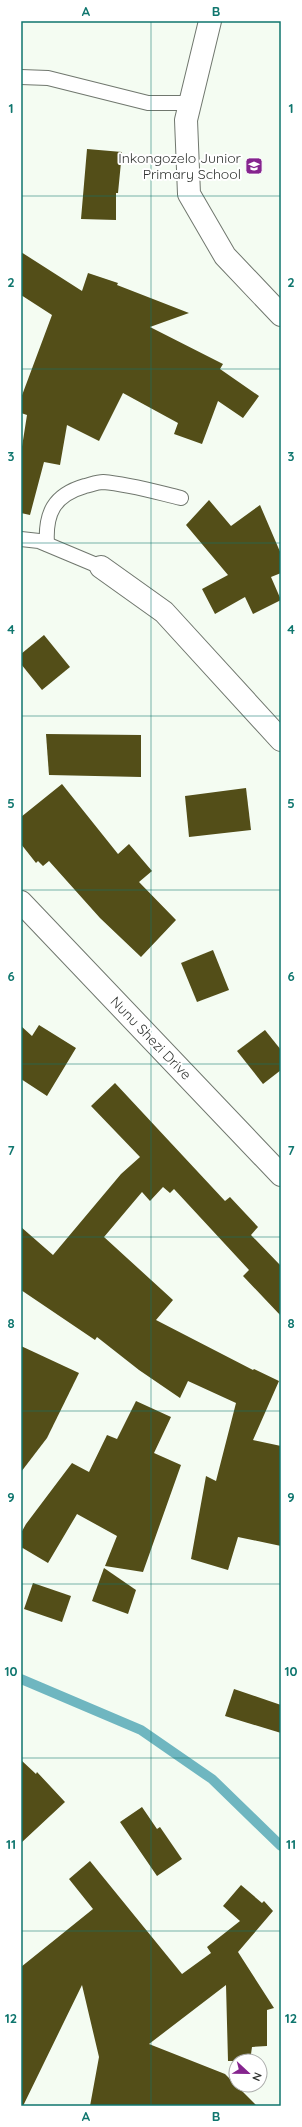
<svg xmlns="http://www.w3.org/2000/svg" width="302" height="2127" font-family="Quicksand,sans-serif">
  <style>
    .lines { fill: none; stroke-linecap: round; stroke-linejoin: round }
    .stream { stroke: #6fb6c0; stroke-width: 10 }
    .building { fill: #534e18 }
    .lane-casing { stroke: #70776e; stroke-width: 16 }
    .street-casing { stroke: #70776e; stroke-width: 24 }
    .lane { stroke: #fff; stroke-width: 14 }
    .street { stroke: #fff; stroke-width: 22 }
    .grid { fill: none; stroke: #0f766e; stroke-width: 1; stroke-opacity: 0.55 }
    .labels { text-anchor: middle; stroke-width: 4; stroke-linejoin: round; paint-order: stroke }
    .poi-label { font-size: 14px; fill: #303330; stroke: #fff; text-anchor: end }
    .street-label { font-size: 14px; fill: #303330; stroke: #fff }
    .neatline { fill: none; stroke: #0f766e; stroke-width: 1.5 }
    .grid-label { font-size: 13px; text-anchor: middle; font-weight: bold; fill: #0f766e }
  </style>
  <rect width="100%" height="100%" fill="#f4fcf2"/>
  <g class="lines">
    <path class="stream" d="M21 1679 141 1730 212 1779 281 1846"/>
  </g>
  <g class="building">
    <path d="M87 149 122 152 118 193H116V220L81 219Z"/>
    <path d="M21 252 82 291 88 273 118 283 117 285 189 313 150 327 223 364 220 369 259 396 243 418 218 401 202 444 174 434 178 423 123 393 99 441 67 425 60 465 44 462 30 515 21 513V453L27 415 21 413V398L52 315 21 295Z"/>
    <path d="M209 500 231 526 260 505 281 554V573L271 577 281 600 253 614 245 597 215 614 202 589 228 575 186 525Z"/>
    <path d="M44 635 70 667 42 690 21 664V654Z"/>
    <path d="M46 734 141 735V777L49 775Z"/>
    <path d="M62 784 118 854 129 844 152 871 139 882 176 920 141 957 100 918 49 861 43 866 38 861 36 863 21 844V817Z"/>
    <path d="M246 788 251 830 189 837 185 796Z"/>
    <path d="M213 950 229 990 197 1002 181 963Z"/>
    <path d="M39 1025 76 1048 47 1096 21 1079V1026L32 1036Z"/>
    <path d="M265 1030 281 1050V1070L263 1084 237 1051Z"/>
    <path d="M115 1083 225 1201 230 1197 258 1227 251 1235 281 1266V1316L243 1276 249 1270 174 1189 170 1193 163 1187 150 1201 142 1192 104 1237 173 1300 156 1320 253 1370 254 1369 279 1381 253 1440 281 1446V1546L238 1537 228 1570 191 1559 206 1476 216 1481 236 1403 188 1381 180 1398 139 1370 97 1337 95 1340 21 1290V1227L53 1255 121 1174 140 1157 91 1106Z"/>
    <path d="M21 1346 79 1373 47 1438 21 1472Z"/>
    <path d="M136 1401 171 1417 154 1453 181 1465 143 1572 105 1566 117 1536 77 1514 48 1563 21 1547V1533L26 1524 72 1463 89 1472 107 1435 117 1439Z"/>
    <path d="M104 1568 136 1590 128 1614 92 1601Z"/>
    <path d="M33 1583 71 1596 62 1622 24 1609Z"/>
    <path d="M234 1689 281 1705V1733L225 1716Z"/>
    <path d="M21 1760 36 1774 37 1772 65 1802 21 1843Z"/>
    <path d="M142 1807 157 1829 160 1827 182 1859 157 1876 120 1822Z"/>
    <path d="M90 1861 182 1974 211 1953 207 1947 240 1921 223 1906 241 1885 262 1903 264 1901 273 1911 238 1952 274 2008 267 2010V2046L252 2047 250 2061H228L226 1985 149 2044 225 2074 257 2106H90L99 2057 82 1985 23 2106H21V1967L93 1909 69 1879Z"/>
  </g>
  <g class="lines">
    <g class="lane-casing">
      <g id="lane">
        <path d="M21 77 48 78 148 103H190"/>
        <path d="M21 539 39 541 101 567"/>
        <path d="M47 544C45 513 54 495 85 486 90 485 97 482 103 482 129 484 156 492 181 498"/>
      </g>
    </g>
    <g class="street-casing">
      <g id="street">
        <path d="M210 21 186 120 189 194 225 256 281 315"/>
        <path d="M101 567 164 612 281 740"/>
        <path d="M21 902 281 1175"/>
      </g>
    </g>
    <use href="#lane" class="lane"/>
    <use href="#street" class="street"/>
  </g>
  <path class="grid" d="M151 21V2106M21 196H281M21 369H281M21 543H281M21 716H281M21 890H281M21 1064H281M21 1237H281M21 1411H281M21 1584H281M21 1758H281M21 1931H281"/>
  <defs>
    <g id="school-square" transform="scale(0.9)"><rect x="-9" y="-9" width="18" height="18" rx="4" fill="#85248e" stroke="#fff"/><path d="M0-5L7-2L0 1L-7-2ZM-4 1L0 2.5L4 1V4Q0 6-4 4Z" fill="#fff"/></g>
  </defs>
  <g fill-rule="evenodd">
    <use href="#school-square" x="254" y="166"/>
  </g>
  <g class="labels">
    <g class="poi-label">
      <text x="241" y="163">Inkongozelo Junior<tspan x="241" dy="16">Primary School</tspan></text>
    </g>
    <g class="street-label">
      <text transform="translate(151 1038) rotate(46)" y="5">Nunu Shezi Drive</text>
    </g>
  </g>
  <rect width="302" height="2127" fill="none" stroke="#ffffff" stroke-width="44"/>
  <g transform="translate(248 2073) rotate(112)"><circle r="19" fill="#ffffff" stroke="#acadac"/>
  <path d="M0-3L7 15L0 10L-7 15Z" fill="#85248e"/>
  <text y="-6" font-size="11" font-weight="bold" text-anchor="middle" fill="#303330">N</text>
  </g>
  <rect x="22" y="22" width="258" height="2083" class="neatline"/>
  <g class="grid-label">
    <text x="86" y="16">A</text>
    <text x="216" y="16">B</text>
    <text x="11" y="113">1</text>
    <text x="291" y="113">1</text>
    <text x="11" y="287">2</text>
    <text x="291" y="287">2</text>
    <text x="11" y="461">3</text>
    <text x="291" y="461">3</text>
    <text x="11" y="634">4</text>
    <text x="291" y="634">4</text>
    <text x="11" y="808">5</text>
    <text x="291" y="808">5</text>
    <text x="11" y="981">6</text>
    <text x="291" y="981">6</text>
    <text x="11" y="1155">7</text>
    <text x="291" y="1155">7</text>
    <text x="11" y="1328">8</text>
    <text x="291" y="1328">8</text>
    <text x="11" y="1502">9</text>
    <text x="291" y="1502">9</text>
    <text x="11" y="1676">10</text>
    <text x="291" y="1676">10</text>
    <text x="11" y="1849">11</text>
    <text x="291" y="1849">11</text>
    <text x="11" y="2023">12</text>
    <text x="291" y="2023">12</text>
    <text x="86" y="2121">A</text>
    <text x="216" y="2121">B</text>
  </g>
</svg>
